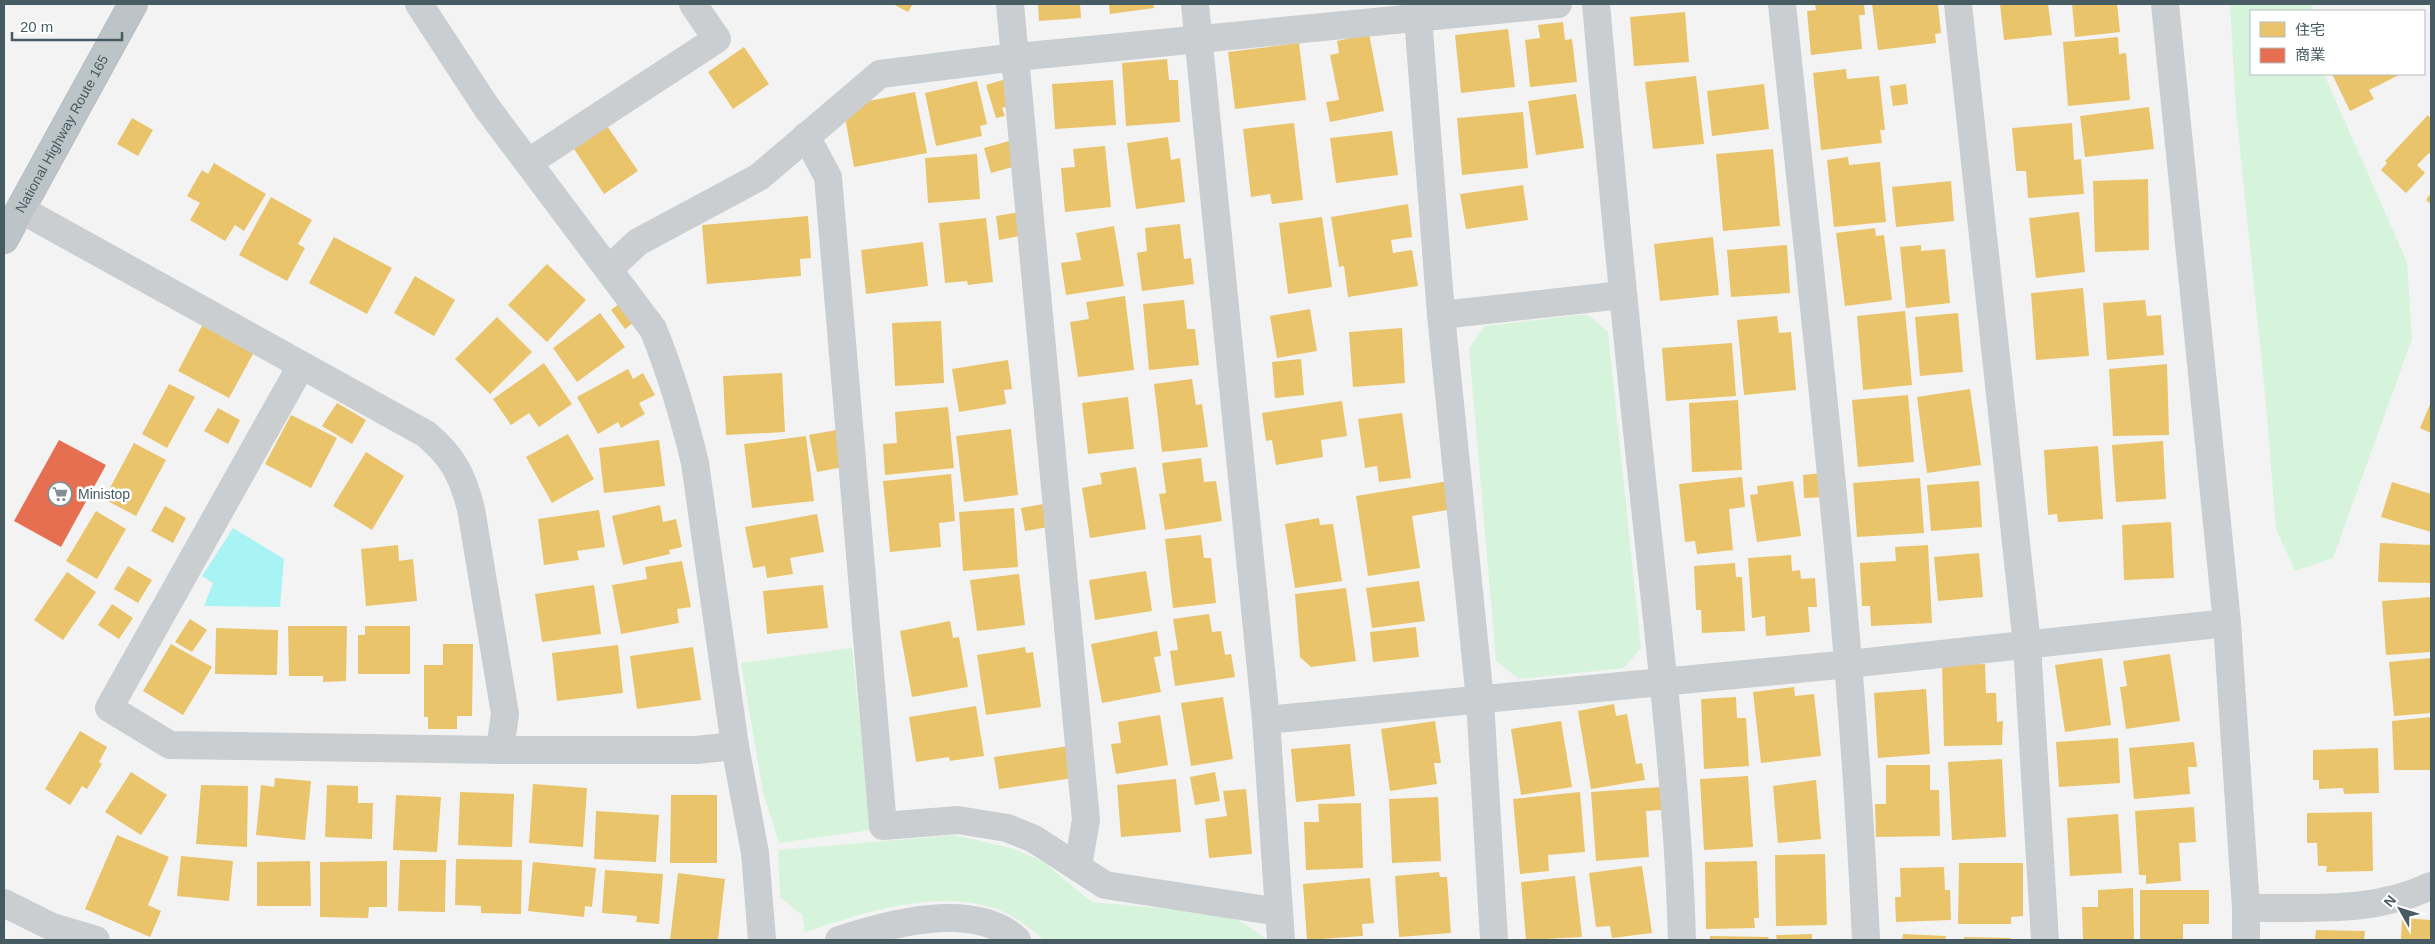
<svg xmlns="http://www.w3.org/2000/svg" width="2435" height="944" font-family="Arial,'Noto Sans JP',sans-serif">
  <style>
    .green { fill: #d6f4dc }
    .water { fill: #a8f4f5 }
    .homes { fill: #e9c46a }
    .shops { fill: #e76f51 }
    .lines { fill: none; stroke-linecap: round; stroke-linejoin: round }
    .highway-casing { stroke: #b7bfc3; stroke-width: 30 }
    .minor { stroke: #caced0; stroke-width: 28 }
    .highway { stroke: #bcc4c8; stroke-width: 28 }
    .labels { text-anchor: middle; stroke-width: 5; stroke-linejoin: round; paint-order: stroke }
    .street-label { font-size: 14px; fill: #475b62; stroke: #fff }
    .poi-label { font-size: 14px; fill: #475b62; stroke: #fff; text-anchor: start }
  </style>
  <rect width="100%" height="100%" fill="#f4f3f3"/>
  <g class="green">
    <path d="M2230 4H2312L2313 11H2251V74H2324L2407 262 2412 339 2333 558 2295 571 2276 529 2266 404 2236 111Z"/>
    <path d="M1587 314 1608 332 1641 648 1624 668 1519 679 1496 661 1469 348 1485 326Z"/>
    <path d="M852 648 871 830 779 843 763 792 741 663Z"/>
    <path d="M954 835 1011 848 1042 861 1092 902 1168 909 1237 919 1267 939 1042 940 1040 936C1031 930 1022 922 1012 916 950 883 866 912 805 932L802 915 780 897 778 850Z"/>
  </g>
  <path class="water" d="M233 528 284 559 280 607 204 606 213 583 202 576Z"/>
  <g class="homes">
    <path d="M893 4H913L908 12Z"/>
    <path d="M1038 4H1080L1081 18 1039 21Z"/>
    <path d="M1109 4H1153L1154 8 1110 14Z"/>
    <path d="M1815 4H1864L1865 15H1859L1862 49 1811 55 1807 11 1816 10Z"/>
    <path d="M1872 4H1938L1941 33 1935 34 1936 43 1878 50Z"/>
    <path d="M2000 4H2048L2052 35 2004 40Z"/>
    <path d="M2072 4H2117L2120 32 2075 37Z"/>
    <path d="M1685 12 1689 62 1634 66 1630 17Z"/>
    <path d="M1563 22 1565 40 1572 39 1577 82 1530 87 1525 40 1540 38 1538 25Z"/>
    <path d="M1508 29 1515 87 1461 93 1455 35Z"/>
    <path d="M1369 34 1384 111 1330 122 1326 102 1339 100 1330 55 1339 53 1337 41Z"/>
    <path d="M2118 37 2119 54 2126 53 2130 100 2068 106 2063 42Z"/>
    <path d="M1299 43 1306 100 1235 109 1228 52Z"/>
    <path d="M744 47 769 84 733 109 708 72Z"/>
    <path d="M1167 59 1169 80H1178L1180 122 1126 126 1122 63Z"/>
    <path d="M1846 69 1847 79 1879 76 1885 130H1880L1882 143 1821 150 1813 73Z"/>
    <path d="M2332 74H2401L2369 90 2374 99 2350 111Z"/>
    <path d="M1696 76 1704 144 1653 149 1645 82Z"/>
    <path d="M1006 79 1014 105 1002 108 1005 116 996 118 986 85Z"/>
    <path d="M1113 80 1116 125 1055 129 1052 84Z"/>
    <path d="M977 81 987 124 980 126 982 136 936 146 925 93Z"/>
    <path d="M1764 84 1769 129 1712 136 1707 91Z"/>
    <path d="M1906 84 1908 104 1893 106 1890 86Z"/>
    <path d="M915 92 927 153 854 167 843 106Z"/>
    <path d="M1576 94 1584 148 1536 155 1528 101Z"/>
    <path d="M2149 107 2154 149 2085 157 2080 116Z"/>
    <path d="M1523 112 1528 168 1462 175 1457 118Z"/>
    <path d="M2428 115 2431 119V155L2429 153 2417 165 2425 173 2406 193 2381 170 2387 163 2385 161Z"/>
    <path d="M132 118 153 130 138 156 117 144Z"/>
    <path d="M605 123 638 171 604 194 572 146Z"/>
    <path d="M1294 123 1303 200 1272 204 1270 194 1251 197 1243 129Z"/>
    <path d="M2072 123 2074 160 2081 159 2084 194 2028 198 2026 171H2016L2012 128Z"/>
    <path d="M1392 131 1398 175 1336 183 1330 138Z"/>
    <path d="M1168 137 1171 160 1180 158 1185 202 1136 209 1127 143Z"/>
    <path d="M1009 141 1016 166 991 173 984 148Z"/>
    <path d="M1105 146 1111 207 1065 212 1061 168 1075 167 1073 149Z"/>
    <path d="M1773 149 1780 226 1723 231 1716 154Z"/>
    <path d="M977 154 980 199 928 203 925 158Z"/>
    <path d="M1848 157 1849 165 1880 162 1886 222 1834 227 1827 160Z"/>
    <path d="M214 163 266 194 244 231 235 225 225 241 190 220 200 203 187 196 202 170 208 174Z"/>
    <path d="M2148 179 2149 250 2095 252 2093 181Z"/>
    <path d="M1951 181 1954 221 1896 227 1892 187Z"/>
    <path d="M1523 185 1528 220 1466 229 1460 194Z"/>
    <path d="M2431 193V204L2426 200Z"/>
    <path d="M271 197 312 220 298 244 305 248 287 281 239 255Z"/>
    <path d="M1408 204 1412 237 1391 240 1393 253 1412 250 1418 286 1348 297 1344 266 1339 267 1331 217Z"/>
    <path d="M1020 212 1025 235 999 240 996 216Z"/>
    <path d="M2079 212 2085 272 2036 278 2029 218Z"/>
    <path d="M808 216 811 258 800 259 801 276 707 284 702 225Z"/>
    <path d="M1322 217 1332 287 1288 294 1279 223Z"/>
    <path d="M986 218 993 282 968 285 967 281 945 283 939 223Z"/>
    <path d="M1180 224 1184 259 1191 258 1194 284 1142 291 1137 253 1147 251 1145 228Z"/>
    <path d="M1114 226 1124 286 1066 295 1061 263 1081 260 1076 233Z"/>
    <path d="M1875 228 1876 236 1884 235 1892 300 1845 306 1836 233Z"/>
    <path d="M334 237 392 268 367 314 309 283Z"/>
    <path d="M1713 237 1719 295 1660 301 1654 244Z"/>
    <path d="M923 242 928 286 866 294 861 250Z"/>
    <path d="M1787 245 1790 293 1731 297 1727 250Z"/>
    <path d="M1921 245V251L1945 249 1950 303 1906 308 1900 247Z"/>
    <path d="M547 264 586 300 547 342 508 305Z"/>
    <path d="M415 276 455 300 434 336 394 313Z"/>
    <path d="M2083 288 2089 356 2036 360 2031 293Z"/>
    <path d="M1125 296 1134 370 1078 377 1070 322 1089 319 1086 302Z"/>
    <path d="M627 298 641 317 625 329 611 310Z"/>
    <path d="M1184 300 1187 329H1195L1199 365 1149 370 1143 304Z"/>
    <path d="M2145 300 2147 316 2161 315 2164 355 2107 360 2103 303Z"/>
    <path d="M1310 309 1317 351 1277 358 1270 316Z"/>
    <path d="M1905 311 1912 385 1863 390 1857 316Z"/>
    <path d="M600 313 625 347 577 382 553 348Z"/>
    <path d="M1958 313 1963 372 1920 376 1915 317Z"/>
    <path d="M1777 316 1779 333 1791 332 1796 390 1744 395 1737 320Z"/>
    <path d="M497 317 532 352 490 394 455 359Z"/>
    <path d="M941 321 944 383 895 386 892 323Z"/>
    <path d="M203 324 254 352 229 398 178 371Z"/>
    <path d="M1402 328 1405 383 1353 387 1349 332Z"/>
    <path d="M1732 343 1736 396 1666 401 1662 348Z"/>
    <path d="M1301 359 1304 395 1275 398 1272 362Z"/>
    <path d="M1008 360 1012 389 1004 390 1006 404 959 412 952 369Z"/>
    <path d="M544 363 572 404 539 427 529 413 511 425 493 399Z"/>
    <path d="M2167 364 2169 435 2113 436 2109 369Z"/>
    <path d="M628 369 633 379 643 373 655 395 639 403 645 414 621 428 618 422 598 434 577 397Z"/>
    <path d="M782 373 785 432 726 435 723 376Z"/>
    <path d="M1192 379 1196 405 1202 404 1208 447 1162 452 1154 384Z"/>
    <path d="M169 384 195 397 167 448 142 434Z"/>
    <path d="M1970 389 1981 465 1927 473 1917 397Z"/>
    <path d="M1908 395 1914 462 1858 467 1852 400Z"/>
    <path d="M1128 397 1134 449 1088 454 1082 403Z"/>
    <path d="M1738 400 1742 470 1692 472 1689 403Z"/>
    <path d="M1342 401 1347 436 1321 440 1323 457 1276 465 1272 440 1266 441 1262 413Z"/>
    <path d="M2431 402V433L2420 428Z"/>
    <path d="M337 403 366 420 352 444 322 426Z"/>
    <path d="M948 407 954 468 885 475 883 444 897 443 895 412Z"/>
    <path d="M218 408 240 420 228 444 204 431Z"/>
    <path d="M1402 413 1411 478 1379 482 1377 466 1365 468 1358 419Z"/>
    <path d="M291 415 337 438 311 488 265 464Z"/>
    <path d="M1011 429 1018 495 964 502 956 436Z"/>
    <path d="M836 430 843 467 817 472 809 435Z"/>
    <path d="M568 434 594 479 552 503 526 457Z"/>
    <path d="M806 436 814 501 752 508 744 444Z"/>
    <path d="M659 440 665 486 604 493 599 448Z"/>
    <path d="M2163 441 2166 499 2116 502 2112 445Z"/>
    <path d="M134 443 166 460 136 516 104 499Z"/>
    <path d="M2098 446 2103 519 2058 522 2057 514 2048 515 2044 450Z"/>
    <path d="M366 452 404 476 372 530 333 506Z"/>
    <path d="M1201 458 1204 482 1216 481 1222 521 1165 530 1159 494 1166 493 1162 463Z"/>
    <path d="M1136 467 1146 529 1090 538 1082 488 1102 484 1100 473Z"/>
    <path d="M1822 473 1824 497 1804 498 1803 475Z"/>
    <path d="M951 474 955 521 939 523 941 547 890 552 883 481Z"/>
    <path d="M1742 477 1745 507 1729 509 1733 550 1697 554 1695 541 1685 542 1679 484Z"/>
    <path d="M1920 478 1924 533 1857 537 1853 483Z"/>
    <path d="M1449 481 1453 509 1412 516 1420 568 1368 576 1356 496Z"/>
    <path d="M1793 481 1801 536 1757 542 1750 495 1758 494 1757 486Z"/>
    <path d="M1979 481 1982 527 1931 531 1927 485Z"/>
    <path d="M2392 482 2431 494V532L2381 517Z"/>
    <path d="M1049 503 1054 526 1025 531 1021 508Z"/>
    <path d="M660 505 663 522 676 519 682 547 669 550 670 554 623 565 612 516Z"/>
    <path d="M165 506 186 518 173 543 151 531Z"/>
    <path d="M1014 508 1018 567 963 571 959 512Z"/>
    <path d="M599 510 605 547 577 551 579 560 544 565 538 519Z"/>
    <path d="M96 511 126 529 97 579 66 561Z"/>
    <path d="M817 514 824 552 790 558 793 574 767 578 765 566 753 568 745 527Z"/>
    <path d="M1319 518 1320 525 1333 524 1342 581 1295 588 1285 524Z"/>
    <path d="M2171 522 2174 578 2124 580 2122 525Z"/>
    <path d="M1201 535 1204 558H1211L1216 603 1173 608 1165 539Z"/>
    <path d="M2380 543 2431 545V583L2378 582Z"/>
    <path d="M398 545 399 561 413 559 417 601 366 606 361 549Z"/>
    <path d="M1928 545 1932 623 1871 626 1870 606H1862L1860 563 1896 561 1895 547Z"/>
    <path d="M1979 553 1983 597 1938 601 1934 557Z"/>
    <path d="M1791 555 1792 571 1800 570 1801 579 1815 578 1817 607H1808L1810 632 1766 636 1765 616 1752 618 1748 558Z"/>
    <path d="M682 561 691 607 677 609 679 623 621 634 612 585 647 579 645 567Z"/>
    <path d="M1735 563 1736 577H1742L1745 631 1702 633 1701 610H1696L1694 566Z"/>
    <path d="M128 566 152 580 138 603 114 589Z"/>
    <path d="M1146 571 1152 611 1095 620 1089 580Z"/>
    <path d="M67 572 96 592 63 640 34 620Z"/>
    <path d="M1019 574 1025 625 977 631 970 580Z"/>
    <path d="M1419 581 1425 621 1372 628 1366 588Z"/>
    <path d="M594 585 601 634 542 642 535 594Z"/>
    <path d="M823 585 828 628 767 634 763 591Z"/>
    <path d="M1346 588 1356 661 1311 667 1300 657 1295 594Z"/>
    <path d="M2431 597V652L2386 655 2382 601Z"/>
    <path d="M112 604 133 618 119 639 98 625Z"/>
    <path d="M1209 614 1212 632 1221 631 1225 655 1231 654 1235 677 1175 686 1170 651 1178 650 1173 619Z"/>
    <path d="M190 619 207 630 192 652 175 642Z"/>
    <path d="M950 621 953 638 959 637 968 687 912 697 900 631Z"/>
    <path d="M288 626H347L346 681 323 682V676H289Z"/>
    <path d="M365 626H410V674H358V635H365Z"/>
    <path d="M1416 627 1419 657 1373 662 1370 632Z"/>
    <path d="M216 628 278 630 277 675 215 674Z"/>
    <path d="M1157 631 1161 656 1154 657 1161 692 1102 703 1091 644Z"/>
    <path d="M171 644 212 667 183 715 143 691Z"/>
    <path d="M443 644H473L472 716H457V729H428V717H424V665H443Z"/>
    <path d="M618 645 623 693 557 701 552 653Z"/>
    <path d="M693 647 701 700 637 709 630 656Z"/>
    <path d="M1025 647 1026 653 1033 652 1041 707 986 715 977 655Z"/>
    <path d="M2170 654 2180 721 2126 729 2120 687 2127 686 2123 661Z"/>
    <path d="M2102 658 2111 725 2065 732 2055 665Z"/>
    <path d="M2431 658V713L2394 716 2389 662Z"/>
    <path d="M1985 664 1986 693H1996L1997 722 2003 721 2002 745 1944 746 1942 665Z"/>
    <path d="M1794 687 1795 696 1814 694 1821 756 1761 763 1753 692Z"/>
    <path d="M1926 689 1930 754 1878 758 1874 693Z"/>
    <path d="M1223 697 1233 759 1191 766 1181 703Z"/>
    <path d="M1736 697 1737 718H1746L1749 766 1704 769 1701 699Z"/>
    <path d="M1614 704 1616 716 1627 714 1636 764 1642 763 1645 780 1591 789 1578 711Z"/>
    <path d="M976 706 984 756 950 761 949 757 916 762 909 717Z"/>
    <path d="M1160 715 1168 765 1116 774 1111 744 1121 743 1118 722Z"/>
    <path d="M2431 717V770H2394L2392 721Z"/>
    <path d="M1435 721 1441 763H1434L1437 784 1390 791 1381 729Z"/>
    <path d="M1561 721 1572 787 1521 795 1511 729Z"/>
    <path d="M80 731 107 747 99 762 102 764 87 789 82 786 70 805 45 789Z"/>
    <path d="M2118 738 2120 783 2059 787 2056 742Z"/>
    <path d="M2194 742 2197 767H2188L2190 794 2134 799 2129 748Z"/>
    <path d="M1350 744 1355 796 1296 802 1291 749Z"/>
    <path d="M1069 746 1073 778 999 789 994 757Z"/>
    <path d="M2378 748 2379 793 2344 794 2343 788 2319 789V780H2313V750Z"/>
    <path d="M2002 759 2006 837 1952 840 1948 762Z"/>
    <path d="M1886 765H1930V790H1939L1940 836 1876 837 1875 804H1886Z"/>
    <path d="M131 772 167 795 141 835 105 812Z"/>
    <path d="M1215 772 1220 801 1195 805 1190 777Z"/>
    <path d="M1748 776 1753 847 1704 850 1700 779Z"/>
    <path d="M275 778 311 781 305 840 256 835 261 785 274 787Z"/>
    <path d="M1176 779 1181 832 1121 837 1117 785Z"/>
    <path d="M1816 780 1821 839 1778 843 1773 786Z"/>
    <path d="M533 784 587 788 583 847 529 843Z"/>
    <path d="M201 785 248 786 247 847 196 844Z"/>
    <path d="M327 785 358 786V803H373L372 839 325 837Z"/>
    <path d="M1661 787 1663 810 1646 811 1649 857 1596 861 1591 792Z"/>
    <path d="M1246 789 1252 854 1209 858 1205 819 1227 816 1223 791Z"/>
    <path d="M460 792 514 794 512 847 458 845Z"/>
    <path d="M1580 792 1585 852 1548 855 1549 871 1520 874 1513 799Z"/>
    <path d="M396 795 441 797 437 852 393 850Z"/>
    <path d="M671 795H717V863H670Z"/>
    <path d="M1438 797 1441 861 1392 863 1389 799Z"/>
    <path d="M1361 803 1363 868 1306 870 1304 822H1319L1318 804Z"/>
    <path d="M2194 807 2196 842 2179 843 2181 881 2146 884V875H2139L2135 811Z"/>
    <path d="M596 811 659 815 656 862 594 859Z"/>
    <path d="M2372 812 2373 871 2326 872 2327 866H2318L2317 843H2307V813Z"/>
    <path d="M2118 814 2122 873 2070 876 2067 818Z"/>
    <path d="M117 835 169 857 148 905 161 911 150 937 85 909Z"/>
    <path d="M1825 854 1827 925 1776 926 1775 855Z"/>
    <path d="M181 856 233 861 229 901 177 896Z"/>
    <path d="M456 859 522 860 521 914 481 913V906L455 905Z"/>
    <path d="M400 860H446L445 912 398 911Z"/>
    <path d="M310 861 311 906H257V862Z"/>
    <path d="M387 861V907H369L368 918 320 917V862Z"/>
    <path d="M1757 861 1759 918H1754L1755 928 1706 929 1705 862Z"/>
    <path d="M533 862 596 868 592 907 585 906 584 917 528 911Z"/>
    <path d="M1959 863H2023V916L2011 917V924H1958Z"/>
    <path d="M1642 866 1652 933 1612 938 1610 926 1596 927 1589 873Z"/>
    <path d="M1944 867 1945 890H1950L1951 920 1896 922 1895 897H1901L1900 868Z"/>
    <path d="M605 870 663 874 659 924 636 922 637 916 602 913Z"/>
    <path d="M1439 872 1440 877H1447L1451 933 1399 937 1395 876Z"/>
    <path d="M678 873 725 879 718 940H670Z"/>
    <path d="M1575 876 1582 937 1526 940 1521 882Z"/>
    <path d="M1370 878 1374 923 1362 924 1363 936 1307 940 1303 884Z"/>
    <path d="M2133 888 2134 940H2083L2082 907H2098V890Z"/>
    <path d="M2140 890H2209V924H2183V940H2140Z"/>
    <path d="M2402 918 2431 920V940H2401Z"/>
    <path d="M2316 930 2365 931 2364 940H2315Z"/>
    <path d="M1812 934V940H1777L1776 935Z"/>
    <path d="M1903 934 1946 936 1945 940H1902Z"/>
    <path d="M1710 936 1769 937 1768 940H1710Z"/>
    <path d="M1964 937 2011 938V940H1964Z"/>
  </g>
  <path class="shops" d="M59 440 106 465 61 547 14 521Z"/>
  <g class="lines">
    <g class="highway-casing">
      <g id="highway">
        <path id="s1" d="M4 239 133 4"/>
      </g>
    </g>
    <g class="minor">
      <path d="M419 4 487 108 653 329C671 373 684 417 695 463L735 746 755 853 762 940"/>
      <path d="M1010 4 1086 820 1078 866"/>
      <path d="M1195 4 1266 720 1281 940"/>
      <path d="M1417 4 1441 315 1480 700 1494 940"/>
      <path d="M1596 4C1611 172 1627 339 1645 507 1660 651 1678 796 1682 940"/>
      <path d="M1782 4C1814 315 1852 627 1866 940"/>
      <path d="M1958 4 2027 645 2045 940"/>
      <path d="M2165 4 2227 623 2246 908V940"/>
      <path d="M806 136 828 177 883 826 958 820 1007 828 1034 839 1105 885 1279 912"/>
      <path d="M529 162 717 39 693 4"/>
      <path d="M20 209 426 434C453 457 462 474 471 509L505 714 500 750"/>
      <path d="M609 269 638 242 759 177 880 74 1016 57 1558 4"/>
      <path d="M1441 315 1622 295"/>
      <path d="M301 366 109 708 170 745 500 750H696L735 746"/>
      <path d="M1266 720 1849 664 2227 623"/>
      <path d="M4 903 52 927 96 940"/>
      <path d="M2246 908C2309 907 2372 914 2431 886"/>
      <path d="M839 940C888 924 974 900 1017 940"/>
    </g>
    <use href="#highway" class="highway"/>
  </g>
  <defs>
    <g id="supermarket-ring" transform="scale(1.25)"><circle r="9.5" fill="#fff" stroke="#849095" stroke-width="1.5"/><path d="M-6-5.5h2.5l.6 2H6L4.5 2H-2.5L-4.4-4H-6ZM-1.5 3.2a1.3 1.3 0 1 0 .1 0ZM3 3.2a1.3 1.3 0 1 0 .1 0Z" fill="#849095"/></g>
  </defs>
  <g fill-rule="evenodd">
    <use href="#supermarket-ring" x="60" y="494"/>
  </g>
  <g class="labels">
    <g class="street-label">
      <text dy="5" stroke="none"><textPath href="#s1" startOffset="120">National Highway Route 165</textPath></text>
    </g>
    <g class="poi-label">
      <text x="78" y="499">Ministop</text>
    </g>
  </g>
  <rect width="2435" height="944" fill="none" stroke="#475b62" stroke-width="10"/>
  <rect x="2250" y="10" width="175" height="65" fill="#ffffff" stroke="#b5bdc0"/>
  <rect x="2260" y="22" width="25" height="15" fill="#e9c46a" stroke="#b5bdc0"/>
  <text x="2295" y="35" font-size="15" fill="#475b62">住宅</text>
  <rect x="2260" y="48" width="25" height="15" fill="#e76f51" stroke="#b5bdc0"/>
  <text x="2295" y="60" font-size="15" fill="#475b62">商業</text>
  <g transform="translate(2400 909) rotate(309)" stroke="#ffffff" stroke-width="4" paint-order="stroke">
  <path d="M0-4L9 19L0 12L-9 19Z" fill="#475b62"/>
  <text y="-8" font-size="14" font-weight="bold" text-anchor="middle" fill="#475b62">N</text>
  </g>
  <path d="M12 32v8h110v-8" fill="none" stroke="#475b62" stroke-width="2.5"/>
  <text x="20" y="32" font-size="15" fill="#475b62" stroke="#ffffff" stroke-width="4" paint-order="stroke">20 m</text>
</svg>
